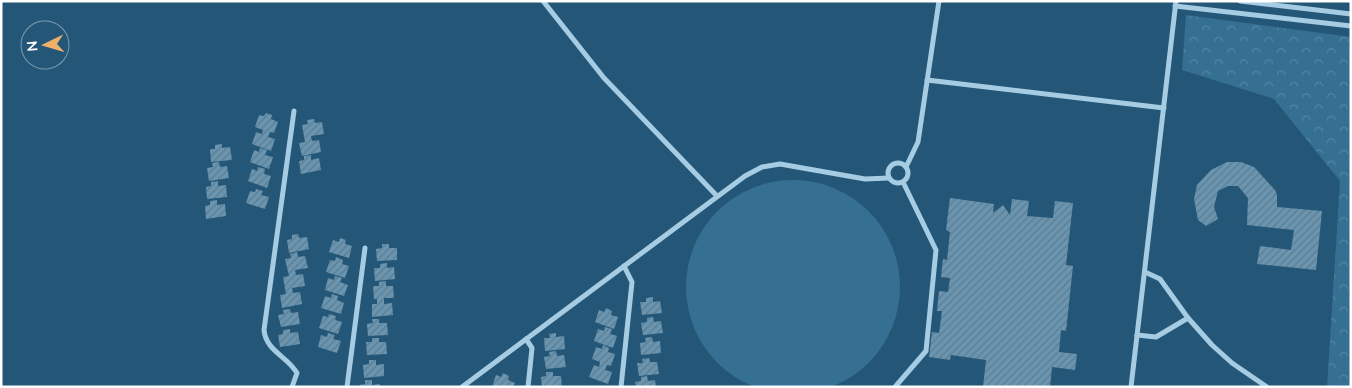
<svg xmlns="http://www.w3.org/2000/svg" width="1352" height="388" font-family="Mulish,sans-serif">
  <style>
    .park { fill: url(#park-crowns) }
    .pitch { fill: #357092 }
    .building { fill: url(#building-hatch) }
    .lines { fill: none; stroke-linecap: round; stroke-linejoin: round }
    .minor { stroke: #a5cce3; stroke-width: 5 }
  </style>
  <defs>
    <pattern id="park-crowns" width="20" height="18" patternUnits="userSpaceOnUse" patternTransform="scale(1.25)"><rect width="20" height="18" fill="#357092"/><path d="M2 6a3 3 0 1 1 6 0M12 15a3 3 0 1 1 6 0" fill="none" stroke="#5385a2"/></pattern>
    <pattern id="building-hatch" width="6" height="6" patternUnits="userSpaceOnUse" patternTransform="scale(1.25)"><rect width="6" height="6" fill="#6995b0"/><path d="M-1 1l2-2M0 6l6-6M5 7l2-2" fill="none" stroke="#5f7b8d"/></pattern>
  </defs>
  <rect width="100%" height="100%" fill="#245777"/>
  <path class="park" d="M1186 15 1351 37V387H1327L1340 181 1274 99 1182 70Z"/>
  <circle class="pitch" cx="793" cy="287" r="107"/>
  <g class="building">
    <path d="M266 113 272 115 271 119 278 122 274 133 270 132 268 137 275 139 271 151 252 144 256 132 262 134 263 130 255 127 259 115 264 116Z"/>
    <path d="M314 119 315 123 322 122 324 134 311 136 312 141 319 140 321 152 302 156 299 143 305 142 302 125 308 124 307 120Z"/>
    <path d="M222 144V148L230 147 232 160 211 162 210 149H215V145Z"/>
    <path d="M260 148 267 150 265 155 273 157 269 169 250 162 254 150 259 152Z"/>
    <path d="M311 155V160L319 158 321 170 301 174 299 161 304 160V156Z"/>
    <path d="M219 162 220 167 227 166 229 178 209 181 207 168 213 167 212 163Z"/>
    <path d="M1227 162H1241L1254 167 1275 190 1277 195V207L1322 211 1316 270 1257 264 1260 246 1291 250 1294 230 1247 225 1248 198 1238 186H1228L1218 191 1214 207 1218 219 1206 226 1198 220 1194 199 1197 185 1211 170Z"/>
    <path d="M258 167 265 169 264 174 271 176 267 188 248 181 252 169 257 171Z"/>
    <path d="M218 181V186L226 185 227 197 207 199 206 187 211 186V182Z"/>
    <path d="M256 189 263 191 261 195 269 197 265 209 246 203 250 191 255 192Z"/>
    <path d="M950 198 994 204 993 213 1003 205 1010 215 1012 199 1029 201 1027 216 1053 218 1055 201 1073 203 1066 265 1073 266 1066 331 1061 330 1059 352 1077 354 1075 370 1052 367 1050 387H983L986 360 951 355 950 360 929 357 932 332 939 333 942 311H937L939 291 948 292 950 278 941 277 943 259 947 260 950 232 946 230Z"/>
    <path d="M217 200V205L225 204 226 216 206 219 205 206 210 205V201Z"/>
    <path d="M298 234 299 238 307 237 309 249 289 253 287 240 292 239V235Z"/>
    <path d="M340 238 346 240 345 244 352 246 349 258 329 252 333 240 339 242Z"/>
    <path d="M382 244H389V248H397V260L377 261 376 249 382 248Z"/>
    <path d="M297 252 298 257 305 256 308 268 295 270 296 275 303 274 305 286 292 288 293 293 300 292 302 304 282 308 280 295 286 294 283 277 289 276 285 259 291 258 290 254Z"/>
    <path d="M336 257 343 260 342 264 349 266 345 278 326 272 330 260 335 261Z"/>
    <path d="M387 263V268L394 267 395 279 375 281 374 268H380V264Z"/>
    <path d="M335 276 342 278 340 282 348 285 344 296 325 290 328 278 334 280Z"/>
    <path d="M386 281V286H393L394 298H384V304L392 303 393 315 372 317V304H377V299H374L373 286H379V282Z"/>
    <path d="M332 294 338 296 337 300 344 303 341 314 321 308 325 296 331 298Z"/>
    <path d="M653 297V302L660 301 662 313 642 315 640 302H646V298Z"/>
    <path d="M606 308 612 311 611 315 618 317 614 329 595 322 599 310 604 312Z"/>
    <path d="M290 309 291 313 298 312 300 324 281 327 278 315 284 314 283 310Z"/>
    <path d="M329 314 336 316 335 320 342 322 338 334 319 328 323 316 328 317Z"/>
    <path d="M653 317 654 322 661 321 663 333 643 335 641 323 647 322V318Z"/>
    <path d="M372 319H379V323H387L388 335 368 336 367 324 373 323Z"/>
    <path d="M605 327 612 329 610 334 617 336 613 348 594 341 598 329 604 331Z"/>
    <path d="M290 329V333L298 332 300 344 280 347 278 335 283 334V330Z"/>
    <path d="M328 333 335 335 333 339 341 341 337 353 318 347 321 335 327 337Z"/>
    <path d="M556 333V337L564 336 565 349 545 351 544 338H550L549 334Z"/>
    <path d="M652 337 653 342 660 341 661 353 641 355 640 343 646 342 645 338Z"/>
    <path d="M372 338H379V342H386L387 354 367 355 366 342H372Z"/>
    <path d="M603 345 609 348 608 352 615 354 611 366 607 365 605 370 612 372 608 384 589 377 594 365 599 367 600 362 592 359 596 347 602 349Z"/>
    <path d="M556 351 557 356 564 355 566 367 546 369 544 357 550 356 549 352Z"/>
    <path d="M649 358 650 362H657L659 374 639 376 637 363H643L642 359Z"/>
    <path d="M369 360H376V365L384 364V376L364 378 363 365 369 364Z"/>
    <path d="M546 372H553V376H561L562 387H542L541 377 546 376Z"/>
    <path d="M503 373 509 376 508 380 515 383 513 387H492L496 375 501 377Z"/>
    <path d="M647 376 648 381 655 380 656 387H636L635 382 641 381V377Z"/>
    <path d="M365 380H372V385L380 384V387H360V385L365 384Z"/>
  </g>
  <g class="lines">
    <g class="minor">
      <path d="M543 1 604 78 717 196"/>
      <path d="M1240 1 1351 14"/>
      <path d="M1175 6 1351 26"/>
      <path d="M927 80 1164 108"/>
      <circle cx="898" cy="173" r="10"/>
      <path d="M906 167 918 142 939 1"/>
      <path d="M1145 272 1160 279 1188 318 1212 345 1232 363 1267 387"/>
      <path d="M1137 335 1156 337 1188 318"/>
      <path d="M526 339 532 348 528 387"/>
      <path d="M292 387 297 373C287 356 266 351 264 330L294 111"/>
      <path d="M347 387 365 248"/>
      <path d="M462 387 745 176 762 167 780 164 865 179 889 178"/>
      <path d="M621 387 632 282 624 266"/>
      <path d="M895 387 926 351 936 250 903 182"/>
      <path d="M1131 387 1176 1"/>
    </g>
  </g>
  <rect width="1352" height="388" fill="none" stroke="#ffffff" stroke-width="5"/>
  <g transform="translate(45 45) rotate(265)"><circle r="24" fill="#245777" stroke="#7c9aad"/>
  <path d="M0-4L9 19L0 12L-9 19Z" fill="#edaf69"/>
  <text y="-8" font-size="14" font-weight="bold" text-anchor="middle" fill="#ffffff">N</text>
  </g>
</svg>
